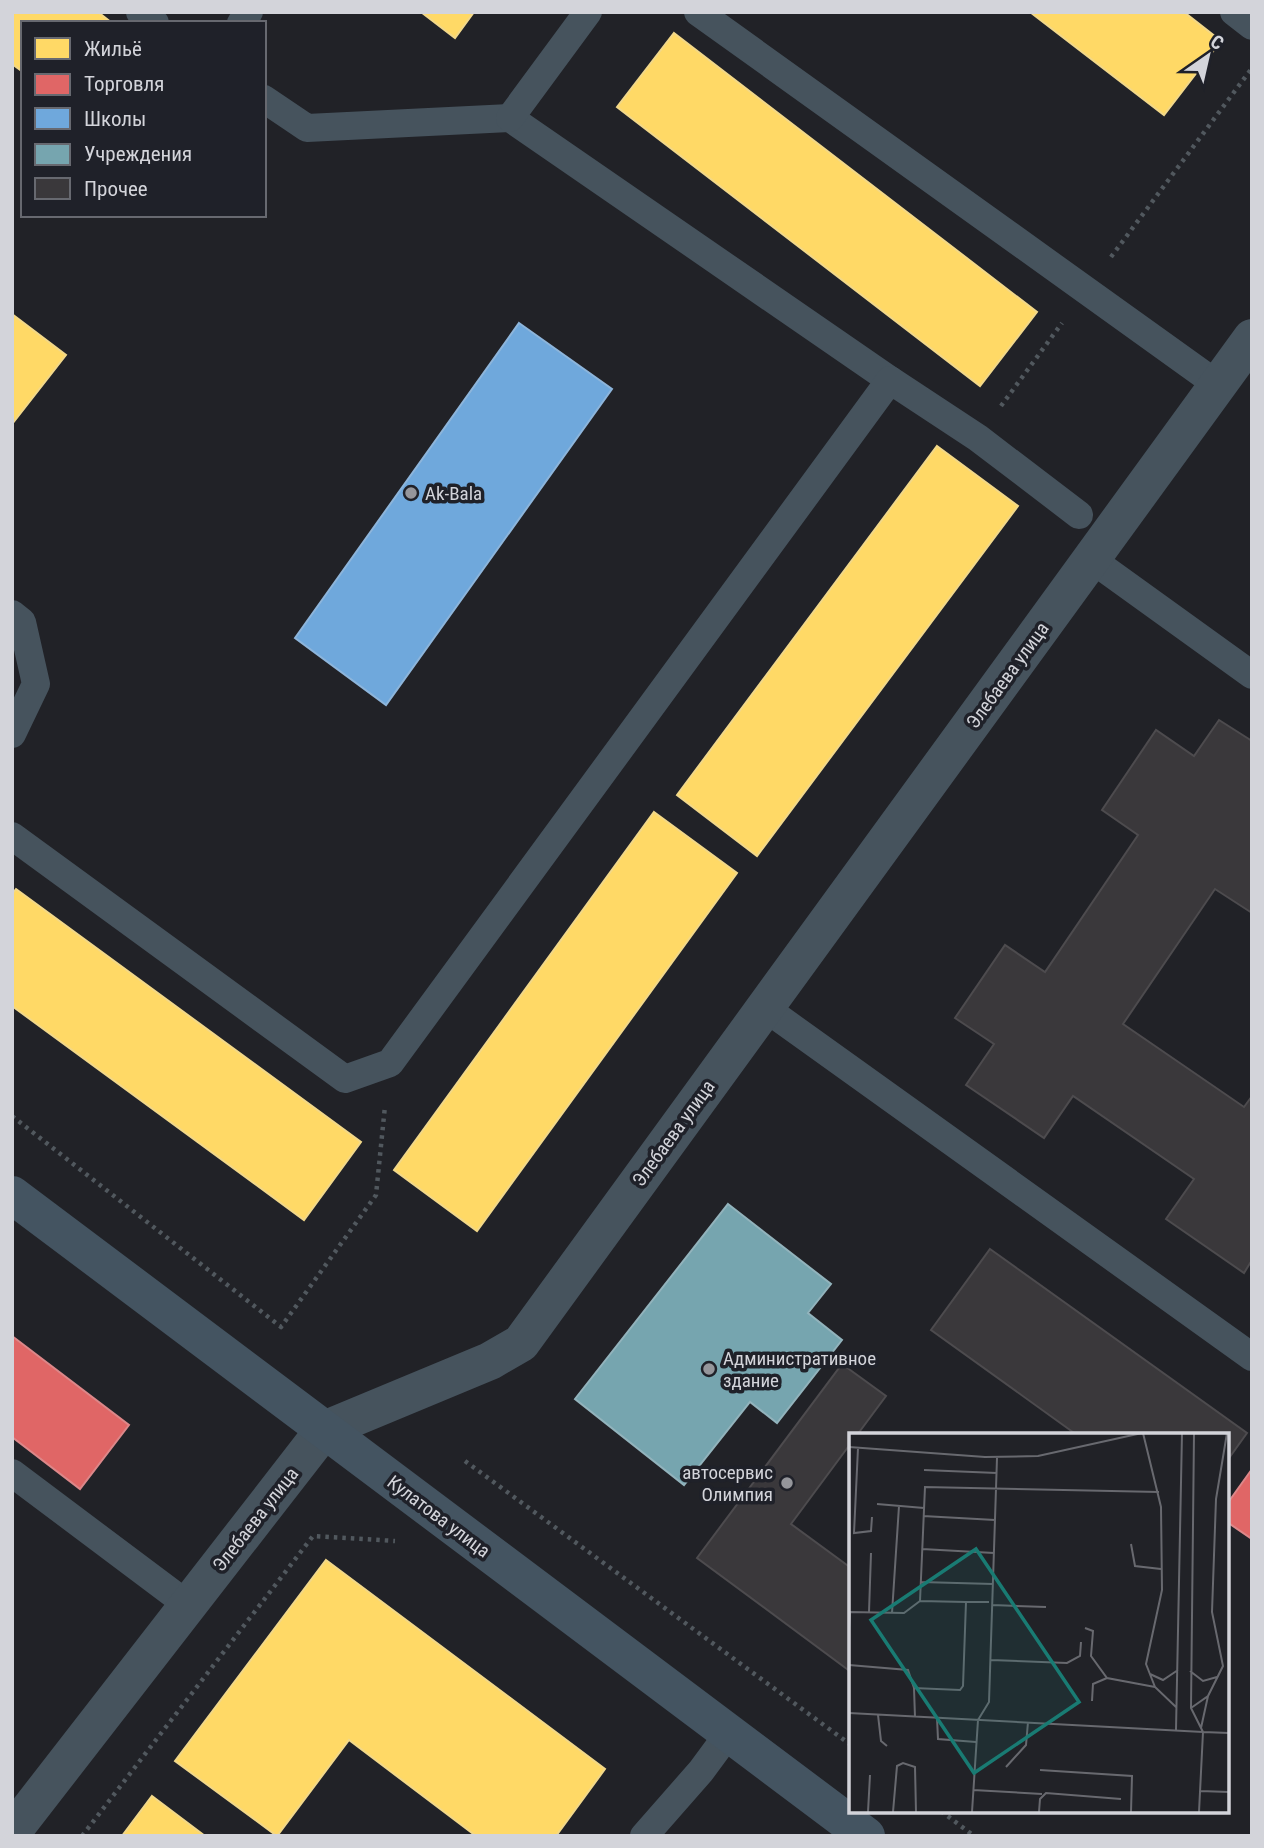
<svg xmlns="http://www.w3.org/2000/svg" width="1264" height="1848" font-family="'Roboto Condensed',sans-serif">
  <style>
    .homes { fill: #ffd966; stroke: #f2d889; stroke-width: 2 }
    .shops { fill: #e06666; stroke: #dc8789; stroke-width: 2 }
    .schools { fill: #6fa8dc; stroke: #8db5db; stroke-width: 2 }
    .public { fill: #76a5af; stroke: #92b3bc; stroke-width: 2 }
    .building { fill: #3a383b; stroke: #4d4b4e; stroke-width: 2 }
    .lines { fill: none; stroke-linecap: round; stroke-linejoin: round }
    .path { stroke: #51585e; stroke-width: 4.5; stroke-dasharray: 3.5 5; stroke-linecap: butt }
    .service { stroke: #46535d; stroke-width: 28 }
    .minor { stroke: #46535d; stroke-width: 38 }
    .tertiary { stroke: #46535d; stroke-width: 38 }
    .secondary { stroke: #445461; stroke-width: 38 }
    .poi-dot { fill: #95969b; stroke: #1f2129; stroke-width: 2.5 }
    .labels { text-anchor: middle; stroke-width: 7; stroke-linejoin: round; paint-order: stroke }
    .poi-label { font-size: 19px; fill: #d3d4da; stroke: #1f2129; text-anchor: start }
    .street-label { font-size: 19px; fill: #d3d4da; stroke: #1f2129 }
    .inset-road { fill: none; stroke: #68696f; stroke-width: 2 }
    .view { fill: #197b73; fill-opacity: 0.15; stroke: #197b73; stroke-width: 3.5 }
    .inset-edge { fill: none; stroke: #d3d4da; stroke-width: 3.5 }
  </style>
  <rect width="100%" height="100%" fill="#212227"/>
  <g class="homes">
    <path d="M12 12H98L112 23H23V72L12 64Z"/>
    <path d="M421 12H474L455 38Z"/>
    <path d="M1030 12H1184L1221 41 1164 115Z"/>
    <path d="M674 33 1037 312 980 386 617 107Z"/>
    <path d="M12 314 66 355 12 424Z"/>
    <path d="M937 446 1018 506 757 856 677 795Z"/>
    <path d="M654 812 737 873 477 1231 394 1170Z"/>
    <path d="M16 889 361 1142 304 1220 12 1006V894Z"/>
    <path d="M326 1560 605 1769 556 1836H476L349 1740 277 1836 175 1761Z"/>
    <path d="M152 1796 205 1836H122Z"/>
  </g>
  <g class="shops">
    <path d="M12 1336 129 1425 80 1489 12 1437Z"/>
    <path d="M1252 1469V1539L1227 1522V1504Z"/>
  </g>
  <path class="schools" d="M519 323 612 389 386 705 295 638Z"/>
  <path class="public" d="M728 1204 831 1284 808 1313 842 1340 777 1423 750 1402 684 1485 575 1399Z"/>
  <g class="building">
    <path d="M1219 720 1252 741V913L1215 889 1123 1024 1244 1107 1252 1096V1260L1244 1273 1166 1219 1194 1179 1073 1096 1044 1138 966 1085 994 1044 955 1018 1005 945 1045 972 1138 835 1102 810 1156 730 1194 756Z"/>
    <path d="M990 1249 1247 1433 1227 1461V1435H1077L931 1330Z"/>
    <path d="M842 1364 886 1396 857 1435H851V1443L791 1524 851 1568V1672L697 1558Z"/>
  </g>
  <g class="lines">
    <g class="path">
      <path d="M1111 257 1252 68"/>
      <path d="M1001 406 1062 323"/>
      <path d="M12 1116 281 1327 376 1195 385 1106"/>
      <path d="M465 1461 851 1745"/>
      <path d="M941 1811 974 1836"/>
      <path d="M82 1836 313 1536 395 1541"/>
    </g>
    <g class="service">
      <path d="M140 12 155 23"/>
      <path d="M698 12 1218 385"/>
      <path d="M1234 12 1252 26"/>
      <path d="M241 23 249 12"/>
      <path d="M264 99 307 128 510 118 890 380"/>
      <path d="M510 118 588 12"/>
      <path d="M1091 559 1252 675"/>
      <path d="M12 614 22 622 36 684 12 734"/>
      <path d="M12 836 345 1079 390 1063 890 380 978 438 1079 515"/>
      <path d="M765 1008 1252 1357"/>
      <path d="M12 1473 188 1605"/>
      <path d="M644 1836 701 1771 729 1733"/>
    </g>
    <path class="minor" d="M324 1430 490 1361 521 1343 1252 338"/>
    <path class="tertiary" d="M12 1832 324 1430"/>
    <path class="secondary" d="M12 1195 866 1836"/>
  </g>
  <g class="poi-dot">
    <circle cx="411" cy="493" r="7"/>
    <circle cx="709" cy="1369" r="7"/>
    <circle cx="787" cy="1483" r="7"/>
  </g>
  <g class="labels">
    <g class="poi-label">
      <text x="425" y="500">Ak-Bala</text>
      <text x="723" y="1365">Административное<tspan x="723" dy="22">здание</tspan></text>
      <text x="773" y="1479" text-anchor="end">автосервис<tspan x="773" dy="22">Олимпия</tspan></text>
    </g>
    <g class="street-label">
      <text transform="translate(1007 675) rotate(-54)" y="7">Элебаева улица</text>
      <text transform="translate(673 1133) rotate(-54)" y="7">Элебаева улица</text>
      <text transform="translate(439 1516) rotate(37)" y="7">Кулатова улица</text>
      <text transform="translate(255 1519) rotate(-52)" y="7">Элебаева улица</text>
    </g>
  </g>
  <g transform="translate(849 1433)">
    <rect width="380" height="380" fill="#212227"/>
    <path class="inset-road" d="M294 0 312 74 313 157 297 231 306 254 328 275M345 0 342 275 354 299M0 14 136 24 189 23 293 0M9 15 5 100 22 98 23 84M75 37 148 40M28 71 75 75M74 83 146 87M282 111 286 133 312 136M73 116 145 120M72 149 144 151M71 168 76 54 310 59M143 172 197 174M20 179 22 120M43 180 50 73M0 195 1 179 55 180 71 168 117 169M236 195 244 198 242 223 258 245 306 254M142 227 218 230 231 223 232 209M0 232 59 237 65 255M341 238 354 248 368 244M301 241 314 247 329 237M243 268 244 251 258 245M342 275 359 263 374 233 363 179 367 66 378 0M0 280 354 299M29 282 32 308 38 313M66 284 65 255 111 257 114 253 117 169H140M88 285 89 306 127 309M352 295 359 263M327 297 333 0M354 299 380 300M157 334 177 312 179 289M191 337 283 343 282 379M124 357 193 361M351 358 380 359M19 379 21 342M44 379 48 333 54 330 66 334 67 379M123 379 129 287 140 269 148 25M190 379 191 366 197 360 272 366M350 379 354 299"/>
    <path class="view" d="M127 116 230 269 125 340 22 187Z"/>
    <rect width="380" height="380" class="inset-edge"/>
  </g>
  <rect width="1264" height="1848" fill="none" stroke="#d3d4da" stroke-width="28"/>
  <rect x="21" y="21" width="245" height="196" fill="#1f2129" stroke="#676970" stroke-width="2"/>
  <rect x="35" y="38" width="35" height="21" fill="#ffd966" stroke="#676970" stroke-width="2"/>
  <text x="84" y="56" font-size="21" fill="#d3d4da">Жильё</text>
  <rect x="35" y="74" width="35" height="21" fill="#e06666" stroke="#676970" stroke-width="2"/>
  <text x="84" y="91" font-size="21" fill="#d3d4da">Торговля</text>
  <rect x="35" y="108" width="35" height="21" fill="#6fa8dc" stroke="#676970" stroke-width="2"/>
  <text x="84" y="126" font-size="21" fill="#d3d4da">Школы</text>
  <rect x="35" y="144" width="35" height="21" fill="#76a5af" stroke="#676970" stroke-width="2"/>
  <text x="84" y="161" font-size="21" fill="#d3d4da">Учреждения</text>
  <rect x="35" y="178" width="35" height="21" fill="#3a383b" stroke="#676970" stroke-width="2"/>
  <text x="84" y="196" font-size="21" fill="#d3d4da">Прочее</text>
  <g transform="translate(1208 56) rotate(34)" stroke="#1f2129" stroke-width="5" paint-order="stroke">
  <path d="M0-5L12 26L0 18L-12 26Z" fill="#d3d4da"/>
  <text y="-10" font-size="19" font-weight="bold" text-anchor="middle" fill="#d3d4da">С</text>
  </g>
</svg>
